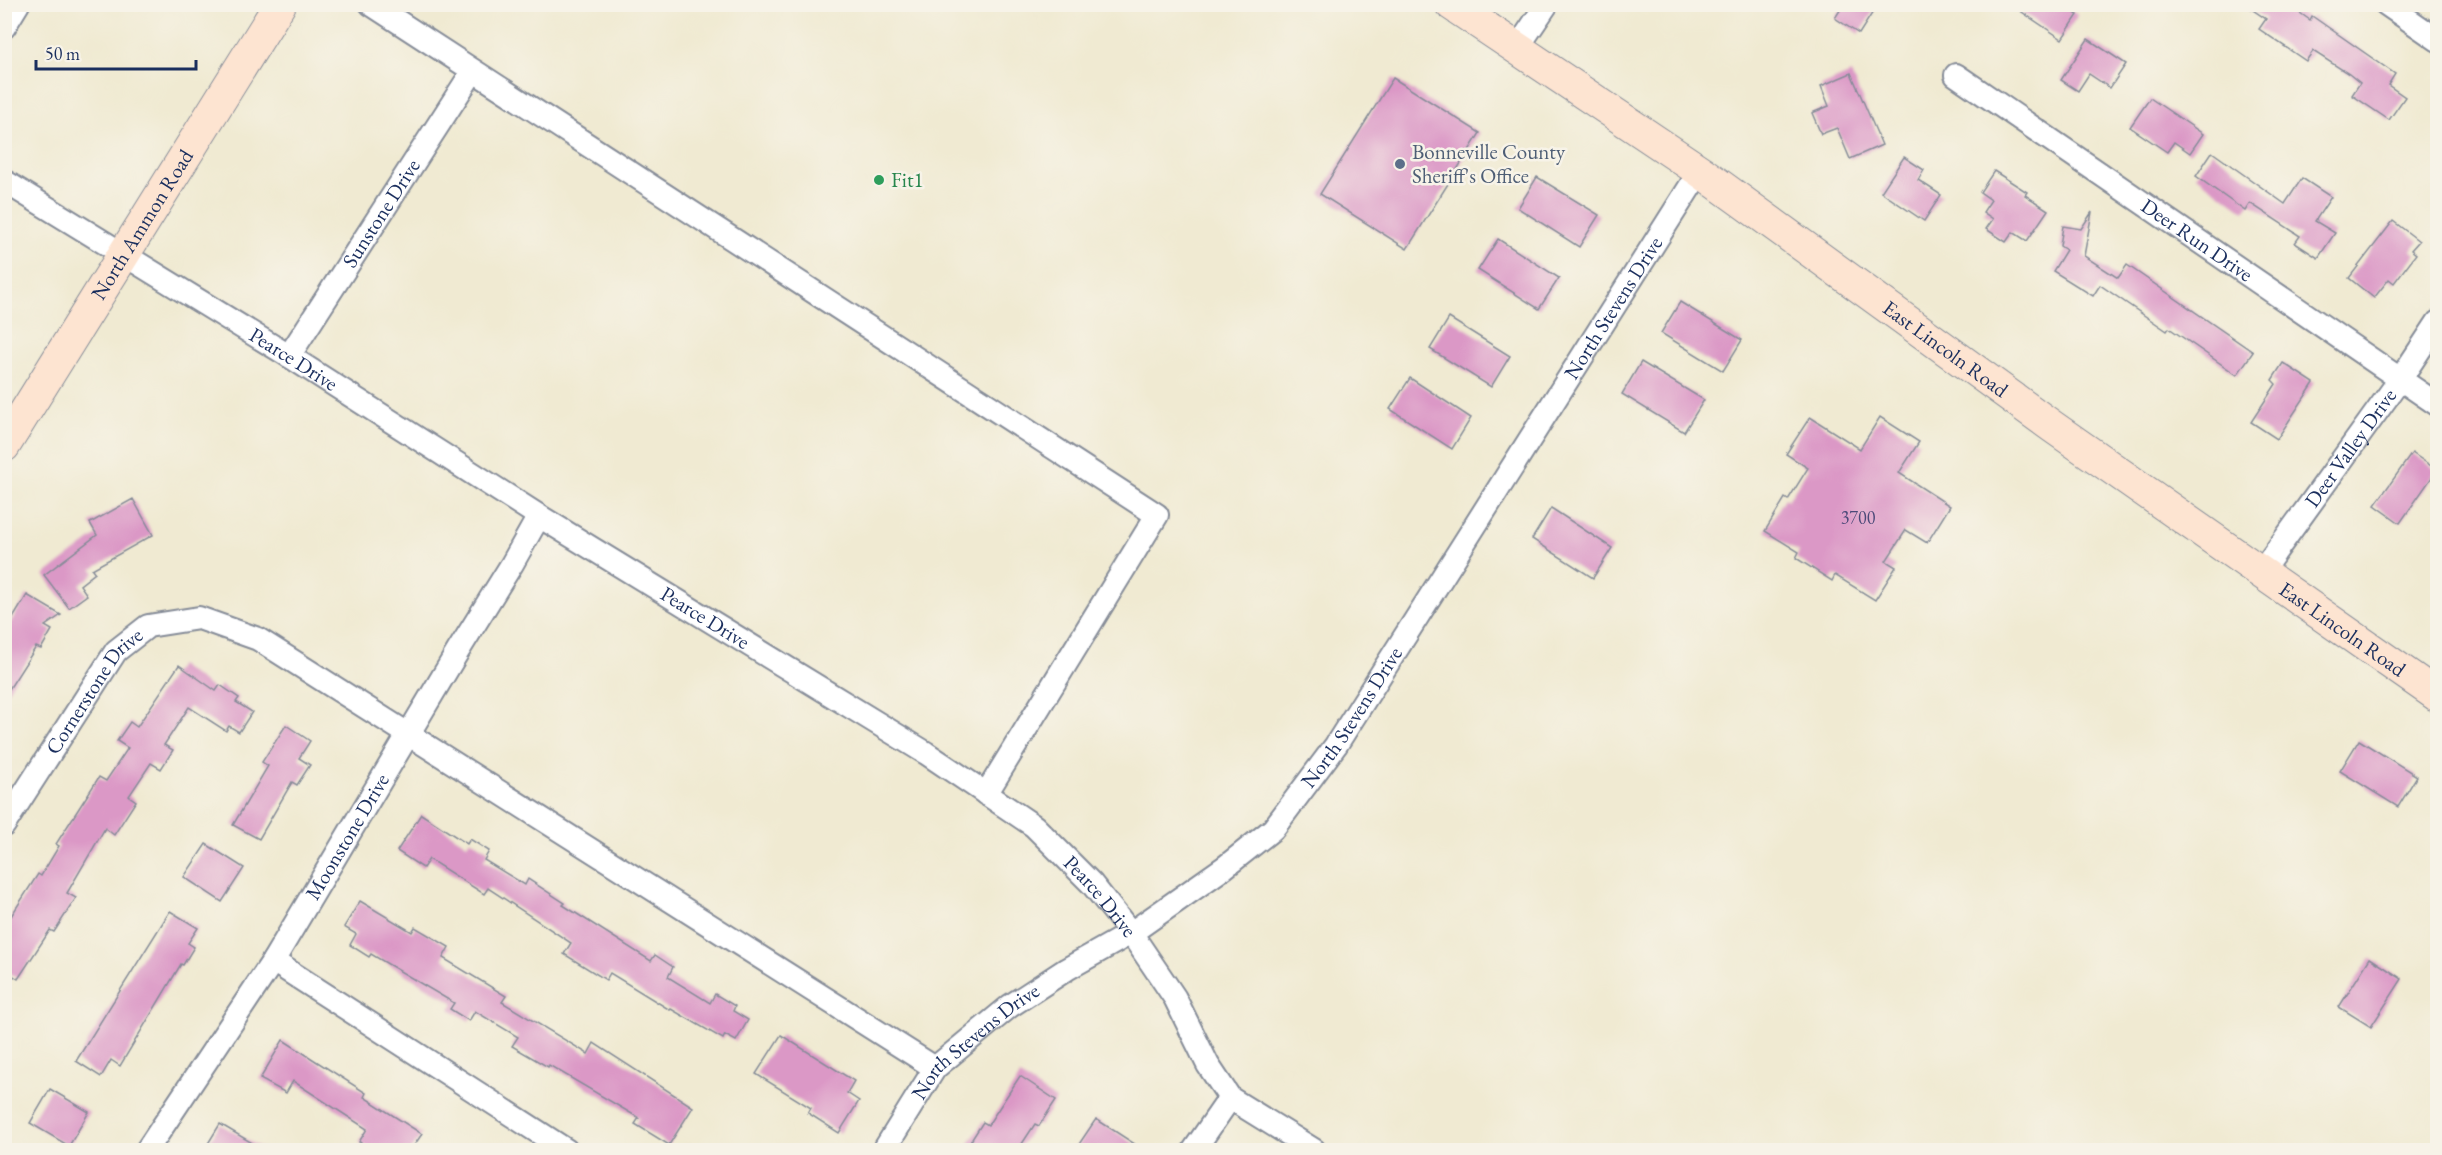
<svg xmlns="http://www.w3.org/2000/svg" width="2442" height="1155" font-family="'EB Garamond',serif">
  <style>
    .building { fill: #db98c6 }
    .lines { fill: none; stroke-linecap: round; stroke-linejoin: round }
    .minor-casing { stroke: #868c98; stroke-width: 26 }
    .secondary-casing { stroke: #868c98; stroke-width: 34 }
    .minor { stroke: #fff; stroke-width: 22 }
    .secondary { stroke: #fde4d1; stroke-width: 32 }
    .service-dot { fill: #5c6f8a; stroke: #f7f3e8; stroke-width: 2 }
    .leisure-dot { fill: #2e9e5b; stroke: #f7f3e8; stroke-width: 2 }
    .labels { text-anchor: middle; stroke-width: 5; stroke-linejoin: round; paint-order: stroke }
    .number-label { font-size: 18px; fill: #4b4978 }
    .service-label { font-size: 21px; fill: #4e5e75; stroke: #f7f3e8; text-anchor: start }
    .leisure-label { font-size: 21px; fill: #27864d; stroke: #f7f3e8; text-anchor: start }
    .street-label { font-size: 21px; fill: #1b2f5e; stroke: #f7f3e8 }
  </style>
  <rect width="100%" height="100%" fill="#f7f3e8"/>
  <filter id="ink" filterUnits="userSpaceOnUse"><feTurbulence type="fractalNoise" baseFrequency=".0167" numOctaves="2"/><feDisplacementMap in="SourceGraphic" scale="12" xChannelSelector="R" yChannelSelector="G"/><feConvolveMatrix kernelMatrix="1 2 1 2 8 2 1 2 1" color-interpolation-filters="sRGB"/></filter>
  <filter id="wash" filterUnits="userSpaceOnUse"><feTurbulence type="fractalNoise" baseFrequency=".008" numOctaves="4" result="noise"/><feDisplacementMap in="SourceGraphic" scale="24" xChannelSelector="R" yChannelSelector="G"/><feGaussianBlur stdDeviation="1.35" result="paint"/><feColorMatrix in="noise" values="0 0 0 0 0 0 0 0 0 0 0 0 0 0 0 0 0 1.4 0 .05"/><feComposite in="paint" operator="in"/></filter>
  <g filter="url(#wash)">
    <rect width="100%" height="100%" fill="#f0ead2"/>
    <g id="blocks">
      <g class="building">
        <path d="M1844 4H1878L1859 34 1835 18Z"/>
        <path d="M2010 4H2061L2078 15 2062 39Z"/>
        <path d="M2244 4H2287L2310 20 2312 16 2395 74 2388 85 2405 97 2389 120 2352 95 2360 83 2349 74 2313 51 2306 61 2259 29 2266 19Z"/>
        <path d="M2088 39 2126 64 2110 88 2089 74 2078 91 2061 80Z"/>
        <path d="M1851 73 1882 145 1850 159 1837 128 1821 134 1812 113 1829 106 1821 86Z"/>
        <path d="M1393 78 1480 133 1407 249 1320 194Z"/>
        <path d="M2150 98 2203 134 2190 153 2174 142 2167 152 2130 127Z"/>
        <path d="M2212 152 2285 204 2302 178 2331 197 2315 221 2335 233 2318 258 2295 243 2300 236 2250 203 2245 211 2196 176Z"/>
        <path d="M1904 157 1924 170 1918 180 1941 195 1924 221 1881 192Z"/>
        <path d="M1994 171 2027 192 2025 195 2048 210 2027 241 2013 232 2006 242 1986 229 1993 219 1983 212 1991 200 1980 192Z"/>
        <path d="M1537 177 1599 215 1579 247 1518 208Z"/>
        <path d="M2092 212 2084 256 2118 278 2127 265 2253 352 2237 375 2169 328 2167 331 2100 285 2093 296 2053 271 2066 250 2060 246 2063 226 2081 229Z"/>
        <path d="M2393 221 2419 241 2411 250 2416 254 2394 283 2389 279 2374 298 2349 278Z"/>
        <path d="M1498 239 1559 278 1539 309 1478 270Z"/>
        <path d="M1680 302 1742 340 1723 371 1661 333Z"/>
        <path d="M1449 318 1510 356 1491 387 1430 349Z"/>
        <path d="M1641 362 1704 400 1684 432 1622 394Z"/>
        <path d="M2283 363 2314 383 2277 439 2251 422 2276 384 2272 380Z"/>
        <path d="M1410 378 1471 418 1452 449 1390 409Z"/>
        <path d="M1810 417 1860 449 1880 417 1919 442 1899 473 1950 506 1927 543 1906 530 1886 561 1896 567 1875 600 1835 575 1832 581 1796 558 1799 552 1765 531 1785 498 1788 500 1808 468 1786 454Z"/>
        <path d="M2412 453 2437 470 2400 523 2375 505Z"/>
        <path d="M133 499 153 535 92 569 95 573 80 585 87 595 69 608 44 575 97 535 90 523Z"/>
        <path d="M1551 508 1612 548 1593 578 1532 539Z"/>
        <path d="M27 595 61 615 45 626 52 630 41 649 36 647 4 697V633Z"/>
        <path d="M179 665 216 691 220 685 239 698 236 702 252 712 239 732 229 726 226 731 189 707 164 745 173 750 161 769 151 763 129 796 136 801 114 835 105 828 67 893 76 898 54 932 50 930 18 979 4 970V927L38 874 41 876 59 846 56 844 99 777 106 781 128 748 117 741 130 722 137 727Z"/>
        <path d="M286 725 310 741 299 758 310 765 297 785 292 782 259 839 233 825 268 766 262 762Z"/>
        <path d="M2359 740 2417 776 2398 807 2340 771Z"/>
        <path d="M421 814 467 844 470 839 489 851 484 860 525 885 528 879 565 903 563 905 651 961 655 955 673 967 668 977 710 1003 715 994 735 1006 733 1011 748 1020 736 1041 725 1035 723 1039 671 1009 670 1010 610 973 606 980 564 954 571 943 488 888 484 894 429 859 423 868 397 851Z"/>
        <path d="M206 844 244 868 222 902 184 877Z"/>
        <path d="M360 901 412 932 415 927 449 947 443 958 506 996 502 1002 588 1054 594 1043 693 1107 669 1145 635 1124 639 1118 549 1065 548 1067 512 1046 518 1037 475 1011 469 1021 450 1009 454 1003 371 954 369 957 350 945 356 934 344 927Z"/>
        <path d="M170 911 198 928 188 943 194 947 183 965 181 964 120 1066 111 1060 101 1077 76 1061Z"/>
        <path d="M2370 958 2402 979 2371 1027 2339 1007Z"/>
        <path d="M781 1035 854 1081 847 1093 859 1101 839 1133 808 1113 811 1108 756 1074Z"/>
        <path d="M283 1040 366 1093 364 1097 422 1134 411 1150H372L359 1142 367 1129 293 1081 286 1093 260 1079Z"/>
        <path d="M1020 1076 1056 1100 1039 1126 1035 1124 1018 1150H965L983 1122 988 1125Z"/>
        <path d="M50 1089 89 1112 69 1146 30 1123Z"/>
        <path d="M1096 1119 1144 1150H1075Z"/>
        <path d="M220 1124 264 1150H204Z"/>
      </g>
    </g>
  </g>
  <g filter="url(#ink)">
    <use href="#blocks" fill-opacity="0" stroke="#868c98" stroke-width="1.5"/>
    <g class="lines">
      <g class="minor-casing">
        <g id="minor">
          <path d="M371 4 1157 515 986 794"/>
          <path d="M2386 4 2438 40"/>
          <path d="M4 27 18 4"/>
          <path d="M1516 50 1547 4"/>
          <path id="s1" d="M1956 75 2438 405"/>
          <path id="s2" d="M4 181 289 356 539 516 926 753 1034 826 1092 884 1131 933 1175 998 1208 1065 1230 1098 1314 1150"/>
          <path id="s3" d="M289 356 473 71"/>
          <path id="s4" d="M2261 572 2401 378 2438 322"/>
          <path id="s5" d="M4 825 116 651 148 626 199 618 258 639 935 1068"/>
          <path d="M273 961 566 1150"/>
          <path id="s6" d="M147 1150 273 961 458 651 512 564 539 516"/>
          <path id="s7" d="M884 1150 935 1068 1010 1006 1067 969 1131 933 1225 867 1273 829 1336 745 1700 171"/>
          <path d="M1194 1150 1230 1098"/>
        </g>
      </g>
      <g class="secondary-casing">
        <g id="secondary">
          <path id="s8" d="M1451 4 1700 171 2053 427 2438 696"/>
          <path id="s9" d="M4 446 280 4"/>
        </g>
      </g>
      <use href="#minor" class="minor"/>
      <use href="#secondary" class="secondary"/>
    </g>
  </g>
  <circle class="service-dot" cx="1400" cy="164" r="6"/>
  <circle class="leisure-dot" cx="879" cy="180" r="6"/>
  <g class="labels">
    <g class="number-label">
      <text x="1858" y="524">3700</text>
    </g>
    <g class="service-label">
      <text x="1412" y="159">Bonneville County<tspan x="1412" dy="24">Sheriff's Office</tspan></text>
    </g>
    <g class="leisure-label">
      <text x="891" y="187">Fit1</text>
    </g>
    <g class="street-label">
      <text dy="7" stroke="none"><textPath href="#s3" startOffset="170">Sunstone Drive</textPath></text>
      <text dy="7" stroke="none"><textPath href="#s9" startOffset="261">North Ammon Road</textPath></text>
      <text dy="7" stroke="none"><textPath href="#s1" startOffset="292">Deer Run Drive</textPath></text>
      <text dy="7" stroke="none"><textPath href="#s7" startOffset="1134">North Stevens Drive</textPath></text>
      <text dy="7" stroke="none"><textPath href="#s8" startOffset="603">East Lincoln Road</textPath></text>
      <text dy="7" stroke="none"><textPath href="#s2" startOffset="340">Pearce Drive</textPath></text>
      <text dy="7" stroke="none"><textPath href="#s4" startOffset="153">Deer Valley Drive</textPath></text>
      <text dy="7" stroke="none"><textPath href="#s2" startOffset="826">Pearce Drive</textPath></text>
      <text dy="7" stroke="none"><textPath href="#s8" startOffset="1089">East Lincoln Road</textPath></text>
      <text dy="7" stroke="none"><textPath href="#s5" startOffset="162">Cornerstone Drive</textPath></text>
      <text dy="7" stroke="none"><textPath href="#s7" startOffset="648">North Stevens Drive</textPath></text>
      <text dy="7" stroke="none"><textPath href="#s6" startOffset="372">Moonstone Drive</textPath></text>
      <text dy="7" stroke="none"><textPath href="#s2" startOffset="1312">Pearce Drive</textPath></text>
      <text dy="7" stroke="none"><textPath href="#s7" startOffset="144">North Stevens Drive</textPath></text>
    </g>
  </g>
  <rect width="2442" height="1155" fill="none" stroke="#f7f3e8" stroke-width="24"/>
  <path d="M36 60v9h160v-9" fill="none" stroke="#1b2f5e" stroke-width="3"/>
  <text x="45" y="60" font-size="18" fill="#1b2f5e" stroke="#f7f3e8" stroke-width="4.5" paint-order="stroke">50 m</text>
</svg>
